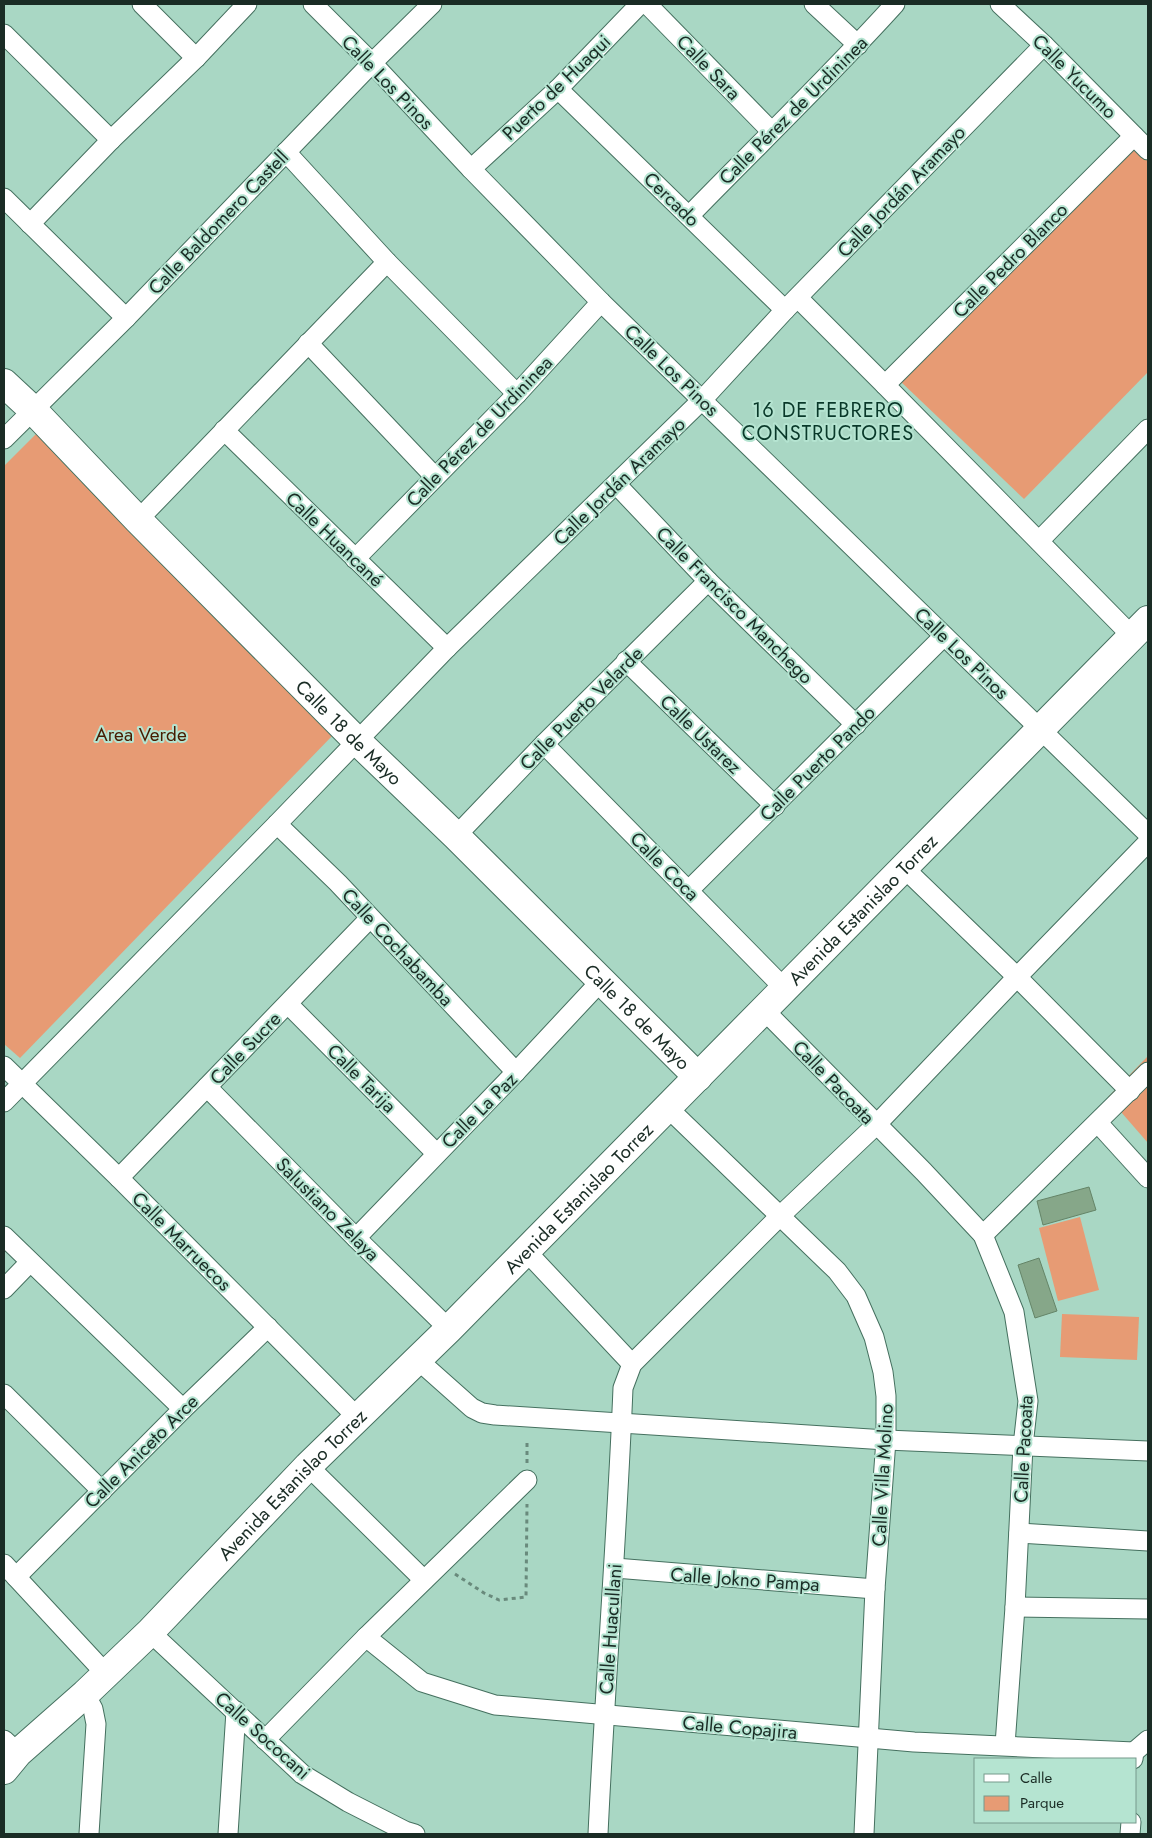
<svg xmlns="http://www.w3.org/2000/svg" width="1152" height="1838" font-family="Jost,sans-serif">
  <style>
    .green { fill: #e79b74 }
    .building { fill: #86a789; stroke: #648467 }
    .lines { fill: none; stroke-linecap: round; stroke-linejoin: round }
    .street-casing { stroke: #45705f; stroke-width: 21 }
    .secondary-casing { stroke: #45705f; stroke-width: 30 }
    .path { stroke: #698a7c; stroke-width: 3; stroke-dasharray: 4 4; stroke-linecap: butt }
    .street { stroke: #fff; stroke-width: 19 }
    .secondary { stroke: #fff; stroke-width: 28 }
    .labels { text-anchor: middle; stroke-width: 4; stroke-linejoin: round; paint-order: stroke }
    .street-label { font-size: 19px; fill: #1a2c25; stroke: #b5e4d1 }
    .park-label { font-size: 19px; fill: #471b01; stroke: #b5e4d1 }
    .neighbourhood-label { font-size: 20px; letter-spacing: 1px; fill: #093829; stroke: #b5e4d1 }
  </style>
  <rect width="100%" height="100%" fill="#a9d7c4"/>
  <g class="green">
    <path d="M1124 132 1148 156V372L1024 499 899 380 928 330Z"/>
    <path d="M39 431 334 734 20 1058 4 1044V466Z"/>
    <path d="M1148 1056V1143L1108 1097Z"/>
    <path d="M1080 1217 1099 1290 1058 1301 1039 1228Z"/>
    <path d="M1062 1314 1139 1317 1137 1360 1060 1357Z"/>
  </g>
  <g class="building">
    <path d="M1089 1187 1096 1210 1043 1225 1037 1201Z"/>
    <path d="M1039 1258 1057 1311 1035 1318 1018 1265Z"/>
  </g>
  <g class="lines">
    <g class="street-casing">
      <g id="street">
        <path d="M142 4 196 58"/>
        <path d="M313 4 372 63 471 169 601 302 1148 834"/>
        <path d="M647 4 771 131"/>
        <path d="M814 4 858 45"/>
        <path d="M1000 4 1044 45 1148 150"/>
        <path d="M4 34 111 140"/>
        <path d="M558 89 785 310"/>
        <path d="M286 152 387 262 517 394"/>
        <path d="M471 169 558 89 640 4"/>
        <path d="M4 198 126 318"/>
        <path d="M689 216C758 145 829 77 895 4"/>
        <path d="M30 224 111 140 196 58 247 4"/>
        <path d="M798 298 885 385 1131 635"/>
        <path d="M308 343 435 477"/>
        <path d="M885 385 1134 136"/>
        <path d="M224 430 447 648"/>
        <path d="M4 439 126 318 372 63 432 4"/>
        <path d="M616 484 708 581 856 725"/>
        <path d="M138 520 387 262"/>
        <path d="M1039 541 1148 429"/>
        <path d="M355 559 517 394 601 302"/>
        <path d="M626 661 775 806"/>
        <path d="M544 744 785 989"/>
        <path d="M277 824 338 883 516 1072"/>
        <path d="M456 836 544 744 708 581"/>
        <path d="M903 867 1017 977 1130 1091"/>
        <path d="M689 890 944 636"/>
        <path d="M288 1004 436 1153"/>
        <path d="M763 1009 924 1172 983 1235 1014 1312 1028 1401 1023 1446 1015 1607 1005 1745"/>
        <path d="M4 1066 119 1178 358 1418"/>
        <path d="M207 1087 356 1238 449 1329"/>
        <path d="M4 1102 277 824 447 648 703 399 785 310 1044 45"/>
        <path d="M668 1108 837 1271 856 1296 874 1337 883 1372 886 1396V1440L875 1589 864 1834"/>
        <path d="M1098 1123 1148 1178"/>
        <path d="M119 1178 370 918"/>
        <path d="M983 1235 1148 1072"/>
        <path d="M4 1236 183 1409"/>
        <path d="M356 1238 516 1072 601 981"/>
        <path d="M526 1251 632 1364"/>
        <path d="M4 1289 30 1262"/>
        <path d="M418 1360 472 1408 482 1413 495 1415 886 1440 1148 1451"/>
        <path d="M4 1394 102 1491"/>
        <path d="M308 1466 424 1580"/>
        <path d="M1019 1533 1148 1541"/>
        <path d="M4 1564 106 1674"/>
        <path d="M615 1568 875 1589"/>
        <path d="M16 1577 183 1409 268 1327"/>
        <path d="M1015 1607 1148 1609"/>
        <path d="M150 1632 302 1774 348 1802 405 1831 415 1834"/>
        <path d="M366 1637 422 1682 495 1705 914 1742 1134 1752"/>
        <path d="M85 1694 93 1709 96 1724 89 1834"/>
        <path d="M4 1740 18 1753"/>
        <path d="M265 1740 366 1637 527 1480"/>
        <path d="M1133 1759 1134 1752 1148 1740"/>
        <path d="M228 1834 236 1711"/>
        <path d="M598 1834C605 1685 617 1537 623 1388L632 1364 780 1216 876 1125 1017 977 1148 842"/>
        <path d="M1130 1834 1131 1822"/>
      </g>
    </g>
    <g class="secondary-casing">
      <g id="secondary">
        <path id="s1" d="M4 383 33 410 138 520 356 740 456 836 698 1077"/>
        <path id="s2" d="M4 1770 18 1753 85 1694 150 1632 308 1466 449 1329 1148 620"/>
      </g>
    </g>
    <g class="path">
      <path d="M527 1463V1440"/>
      <path d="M455 1574 484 1593 499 1600 526 1597 527 1504"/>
    </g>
    <use href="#street" class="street"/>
    <use href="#secondary" class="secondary"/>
  </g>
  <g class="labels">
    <g class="street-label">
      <text transform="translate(709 67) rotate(46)" y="7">Calle Sara</text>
      <text transform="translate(1075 76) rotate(45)" y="7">Calle Yucumo</text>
      <text transform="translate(388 82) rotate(46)" y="7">Calle Los Pinos</text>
      <text transform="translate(556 87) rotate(-44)" y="7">Puerto de Huaqui</text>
      <text transform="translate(793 110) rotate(-45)" y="7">Calle Pérez de Urdininea</text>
      <text transform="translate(901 191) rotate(-46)" y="7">Calle Jordán Aramayo</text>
      <text transform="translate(672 199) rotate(44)" y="7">Cercado</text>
      <text transform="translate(218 222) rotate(-46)" y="7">Calle Baldomero Castell</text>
      <text transform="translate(1010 260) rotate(-45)" y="7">Calle Pedro Blanco</text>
      <text transform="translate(672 370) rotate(44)" y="7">Calle Los Pinos</text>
      <text transform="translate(479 431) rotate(-46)" y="7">Calle Pérez de Urdininea</text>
      <text transform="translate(619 481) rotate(-44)" y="7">Calle Jordán Aramayo</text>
      <text transform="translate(335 539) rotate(44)" y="7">Calle Huancané</text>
      <text transform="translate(735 605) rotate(45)" y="7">Calle Francisco Manchego</text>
      <text transform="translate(962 653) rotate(44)" y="7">Calle Los Pinos</text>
      <text transform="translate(581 708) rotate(-45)" y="7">Calle Puerto Velarde</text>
      <text dy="7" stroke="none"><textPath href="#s1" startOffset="491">Calle 18 de Mayo</textPath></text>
      <text transform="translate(701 734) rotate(44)" y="7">Calle Ustarez</text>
      <text transform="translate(817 763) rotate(-45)" y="7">Calle Puerto Pando</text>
      <text transform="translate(665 866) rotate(45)" y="7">Calle Coca</text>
      <text dy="7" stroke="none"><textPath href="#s2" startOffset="1216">Avenida Estanislao Torrez</textPath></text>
      <text transform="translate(398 947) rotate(47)" y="7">Calle Cochabamba</text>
      <text dy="7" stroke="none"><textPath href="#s1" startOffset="896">Calle 18 de Mayo</textPath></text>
      <text transform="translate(245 1048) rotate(-46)" y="7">Calle Sucre</text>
      <text transform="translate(362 1078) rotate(45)" y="7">Calle Tarija</text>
      <text transform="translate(834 1082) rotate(46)" y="7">Calle Pacoata</text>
      <text transform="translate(479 1110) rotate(-45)" y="7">Calle La Paz</text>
      <text dy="7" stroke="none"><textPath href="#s2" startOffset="811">Avenida Estanislao Torrez</textPath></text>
      <text transform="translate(328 1209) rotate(45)" y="7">Salustiano Zelaya</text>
      <text transform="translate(182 1241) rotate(45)" y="7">Calle Marruecos</text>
      <text transform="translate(1023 1449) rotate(-87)" y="7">Calle Pacoata</text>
      <text transform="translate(141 1451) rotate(-45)" y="7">Calle Aniceto Arce</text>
      <text transform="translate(882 1475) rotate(-87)" y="7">Calle Villa Molino</text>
      <text dy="7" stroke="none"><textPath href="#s2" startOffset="406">Avenida Estanislao Torrez</textPath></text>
      <text transform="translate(745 1579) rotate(4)" y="7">Calle Jokno Pampa</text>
      <text transform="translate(610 1629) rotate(-86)" y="7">Calle Huacullani</text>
      <text transform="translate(740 1727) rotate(5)" y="7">Calle Copajira</text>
      <text transform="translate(263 1735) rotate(42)" y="7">Calle Sococani</text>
    </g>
    <g class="park-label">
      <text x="141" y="741">Area Verde</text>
    </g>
    <g class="neighbourhood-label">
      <text x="828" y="417">16 DE FEBRERO<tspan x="828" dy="23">CONSTRUCTORES</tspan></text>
    </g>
  </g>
  <rect width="1152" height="1838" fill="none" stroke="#1a2c25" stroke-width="10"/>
  <rect x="974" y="1758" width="162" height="65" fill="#b5e4d1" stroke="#779a8c"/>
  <rect x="984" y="1774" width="25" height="8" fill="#ffffff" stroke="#779a8c"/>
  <text x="1020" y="1783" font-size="15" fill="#1a2c25">Calle</text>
  <rect x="984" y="1796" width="25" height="15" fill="#e79b74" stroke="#779a8c"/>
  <text x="1020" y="1808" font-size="15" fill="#1a2c25">Parque</text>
</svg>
